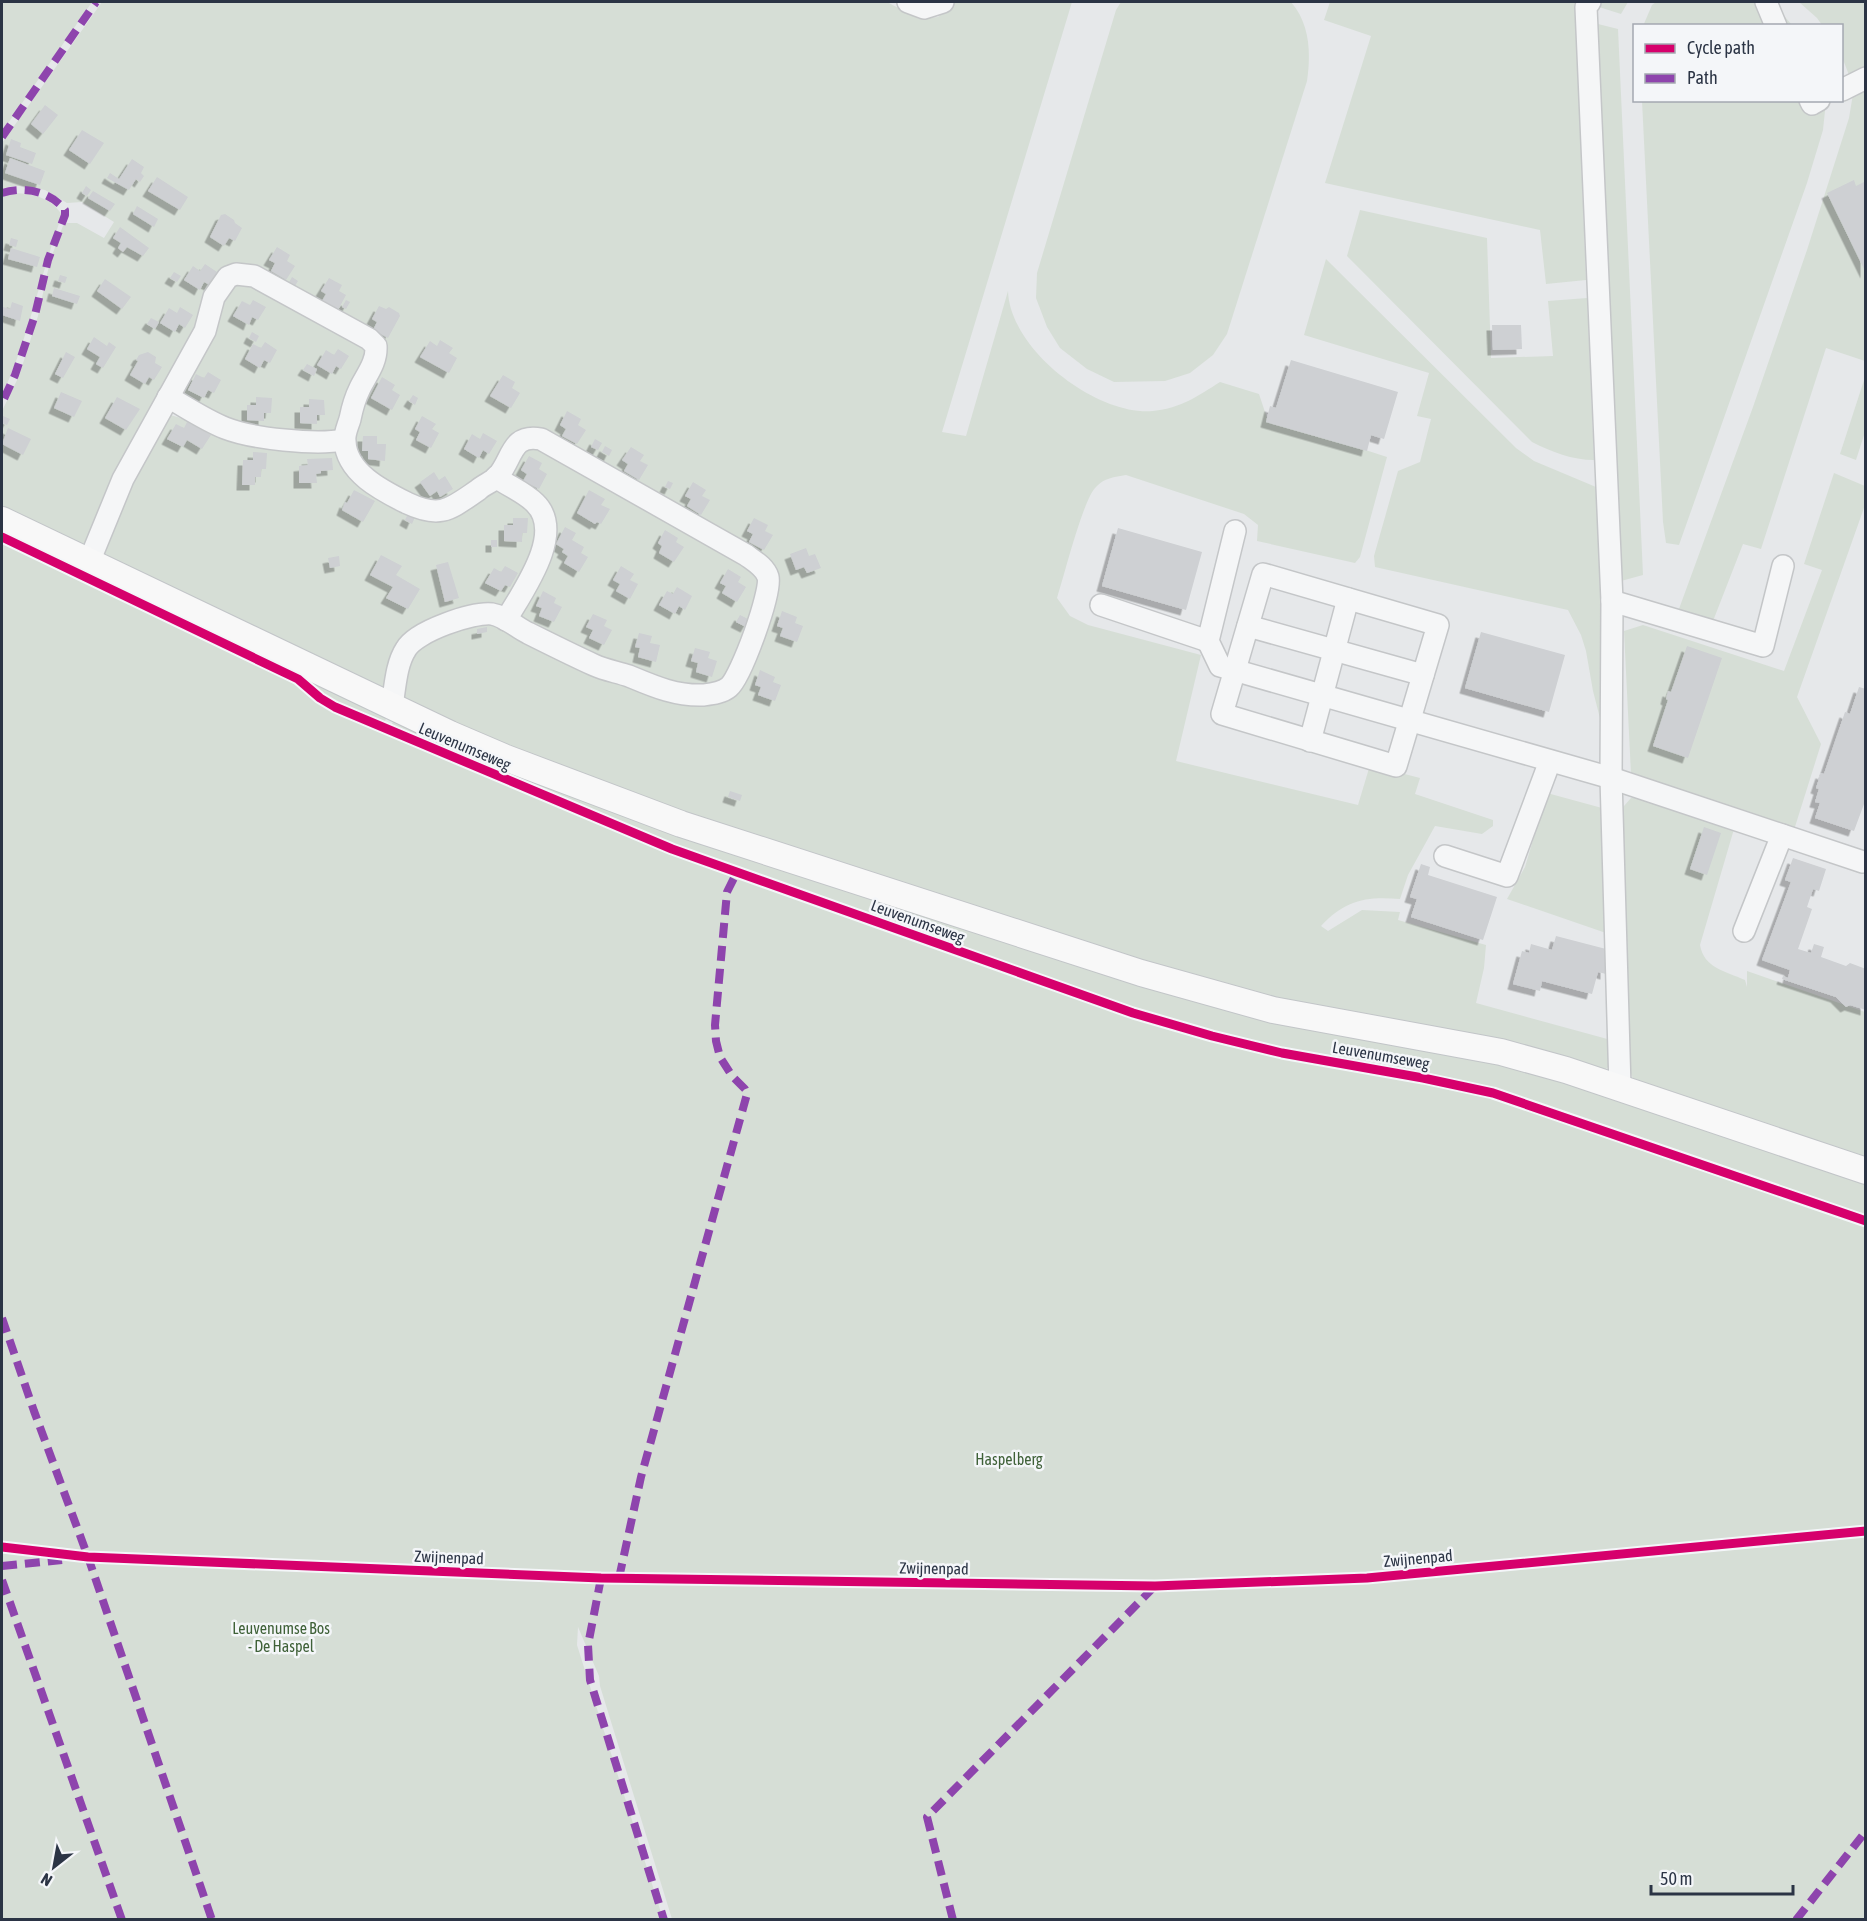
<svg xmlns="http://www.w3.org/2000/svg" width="1867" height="1921" font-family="'Asap Condensed',sans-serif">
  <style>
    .green { fill: #d6ded6 }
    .building { fill: #ced0d3; filter: url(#shadow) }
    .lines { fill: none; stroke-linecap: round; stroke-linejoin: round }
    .minor-casing { stroke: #c4c6c8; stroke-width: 24 }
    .major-casing { stroke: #c2c5c8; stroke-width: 28 }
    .minor { stroke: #f5f6f7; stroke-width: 21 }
    .major { stroke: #f8f8f8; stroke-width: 26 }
    .quiet { stroke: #8e44ad; stroke-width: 8; stroke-dasharray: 15 8; stroke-linecap: butt }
    .cycleway-casing { stroke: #f4f6f9; stroke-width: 13 }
    .cycleway { stroke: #d6006c; stroke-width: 9 }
    .labels { text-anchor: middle; stroke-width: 5; stroke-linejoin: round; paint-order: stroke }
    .street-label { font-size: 16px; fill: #2b3445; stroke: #f4f6f9 }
    .park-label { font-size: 16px; fill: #3f6138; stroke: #f4f6f9 }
  </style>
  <defs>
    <filter id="shadow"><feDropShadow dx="-5.5" dy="5.5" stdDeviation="0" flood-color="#0004"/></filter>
  </defs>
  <rect width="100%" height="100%" fill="#e6e8ea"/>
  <g class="green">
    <path d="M2 2H92L2 132Z"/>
    <path d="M102 2H887L919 19 938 17 953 2H1072L942 432 966 436 1008 291C1010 350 1097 416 1153 411 1181 408 1198 396 1220 382L1259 394 1267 418 1387 457 1360 557 1355 563 1257 541 1258 525 1244 514 1126 475C1114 477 1104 478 1096 487 1083 499 1064 577 1057 598L1070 616 1088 625 1201 655 1176 761 1358 805 1370 765 1420 778 1415 794 1493 820V826L1482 834 1435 826 1408 875 1400 899C1366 896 1345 900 1321 926L1328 931 1362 910 1400 912 1398 920 1486 945 1484 968 1476 1003 1611 1040 1609 1066 1604 1071 1225 989 660 809 403 702 401 682 421 639 492 620 716 697 772 575 542 435 494 470 434 508 362 472 349 440 381 353 245 270 206 311 84 548 2 510V411L19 376 38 316 50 261 64 223H77L104 238 114 222 82 202 67 203 45 190 24 186H14L2 189V143Z"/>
    <path d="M1121 2H1291C1310 24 1311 53 1307 81L1227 334 1213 355 1190 373 1165 381 1114 382 1087 369 1060 348 1047 327 1036 298 1037 273 1116 10Z"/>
    <path d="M1330 2H1575L1586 280 1546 284 1540 230 1325 183 1371 36 1324 20Z"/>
    <path d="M1602 2H1628L1621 14 1599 7Z"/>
    <path d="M1656 2H1757L1785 17 1792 25 1643 26 1652 5Z"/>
    <path d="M1799 2H1865V361L1826 348 1761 549 1743 544 1713 621 1676 617 1753 407 1807 250 1849 118 1854 88 1842 57V26L1822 25 1817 18Z"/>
    <path d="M1594 23 1618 29 1643 575 1621 581Z"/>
    <path d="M1642 101H1826L1823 130 1807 183 1679 545 1666 543 1663 522Z"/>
    <path d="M14 193C34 194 50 197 62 215 40 275 29 338 2 395V196Z"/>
    <path d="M1360 210 1487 238 1491 358 1553 356 1548 301 1587 298 1594 460C1572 460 1552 452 1532 442L1347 256Z"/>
    <path d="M1326 259 1516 448 1534 461 1596 487 1610 757 1593 691 1586 651 1581 635 1568 610 1375 567 1374 556 1398 471 1420 462 1431 419 1417 416 1429 373 1304 335Z"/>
    <path d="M236 278 372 348 342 434 269 435 183 402 177 387 213 312Z"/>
    <path d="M1865 377V432L1856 460 1840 454Z"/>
    <path d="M164 413 250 439 336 445 411 509 491 487 531 504 538 550 503 605 469 612 440 623 389 686 382 690 102 556 126 481Z"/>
    <path d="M529 441 744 558 765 586 726 686 671 689 525 628 518 614 551 535 506 470Z"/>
    <path d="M1834 473 1865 486V505L1797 697 1821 744 1794 830 1631 774 1624 631 1643 625 1784 671 1822 570 1804 564Z"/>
    <path d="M2 540 297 682 319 701 354 720 672 851 1132 1016 1212 1039 1282 1056 1492 1096 1865 1224V1919H672L600 1686 599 1676 578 1627 577 1645 663 1919H2Z"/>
    <path d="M86 571 388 715 383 725 335 704 300 677 84 574Z"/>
    <path d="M395 718 678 832 1501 1062 1865 1180V1218L1493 1090 1424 1075 1283 1049 1180 1025 1133 1010 673 846 390 728Z"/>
    <path d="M1547 793 1602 808 1606 933 1507 899 1525 867Z"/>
    <path d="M1643 797 1734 829 1700 945C1704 968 1725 971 1745 980L1747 987V971L1865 1012V1161L1635 1083 1629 1069 1620 815 1624 806 1631 798Z"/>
  </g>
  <g class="building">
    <path d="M45 105 58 115 43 134 31 124Z"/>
    <path d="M82 130 104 143 90 164 69 150Z"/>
    <path d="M11 139 21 143 20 147 36 153 32 164 6 155Z"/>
    <path d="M10 158 45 171 40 185 5 173Z"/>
    <path d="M132 159 144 167 141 173 144 176 140 182 136 179 129 190 107 178 110 173 119 179Z"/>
    <path d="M157 177 188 197 180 210 148 191Z"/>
    <path d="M1854 180 1856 186 1866 181V273L1827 193Z"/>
    <path d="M86 186 91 190 87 196 82 193Z"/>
    <path d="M93 191 115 204 110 211 88 198Z"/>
    <path d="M137 206 158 219 154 227 133 214Z"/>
    <path d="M225 214 234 220 235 223 242 228 235 241 229 238 224 246 210 237 221 215Z"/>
    <path d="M120 227 149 248 143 256 127 247 123 252 118 248 121 243 113 238Z"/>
    <path d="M11 238 18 240 16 247 9 245Z"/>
    <path d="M277 247 290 255 287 261 295 266 286 280 271 271 275 263 269 260Z"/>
    <path d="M11 248 40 257 37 267 8 259Z"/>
    <path d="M205 264 217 272 210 285 204 282 200 290 184 280 193 266 200 271Z"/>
    <path d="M174 272 181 276 177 282 170 278Z"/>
    <path d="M60 275 67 277 65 283 58 281Z"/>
    <path d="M292 277 298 281 293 289 287 286Z"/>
    <path d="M329 278 342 285 339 291 346 295 338 310 322 301 326 294 321 291Z"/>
    <path d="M105 279 131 297 122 309 97 291Z"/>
    <path d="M54 288 80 296 77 304 52 296Z"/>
    <path d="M253 300 266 307 258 320 252 317 249 325 233 316 242 301 250 305Z"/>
    <path d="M346 300 350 302 346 309 342 307Z"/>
    <path d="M12 302 23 306 20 321 2 315 3 307 10 309Z"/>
    <path d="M379 306 386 309 389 307 399 313 400 316 388 338 373 330 377 322 372 319Z"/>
    <path d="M180 307 193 315 185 328 179 324 175 332 160 323 169 308 177 313Z"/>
    <path d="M151 318 159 322 155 329 147 324Z"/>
    <path d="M1492 325H1521L1522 349 1493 350Z"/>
    <path d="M252 332 259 336 256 342 249 338Z"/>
    <path d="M94 337 107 346 109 342 116 347 103 368 96 364 100 357 87 349Z"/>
    <path d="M440 340 453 348 449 353 457 358 449 373 420 357 430 341 437 346Z"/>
    <path d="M265 342 277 350 270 363 264 360 260 368 245 359 253 344 261 348Z"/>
    <path d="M338 349 349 356 341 369 336 366 332 374 317 365 326 350 334 355Z"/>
    <path d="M66 352 75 357 63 378 55 374Z"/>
    <path d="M148 352 156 357 155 363 162 367 154 380 149 377 145 384 130 375 138 361 136 360 139 355Z"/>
    <path d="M1291 360 1398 392 1384 439 1371 435 1367 451 1266 422 1270 406 1276 408Z"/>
    <path d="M307 364 317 369 314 376 303 370Z"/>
    <path d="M208 372 221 380 214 393 208 390 204 398 188 390 196 374 204 378Z"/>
    <path d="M503 375 515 382 512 388 520 393 511 408 490 396Z"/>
    <path d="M382 377 395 385 392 390 400 395 392 410 371 398Z"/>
    <path d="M61 392 82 401 74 417 54 408Z"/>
    <path d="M413 395 418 398 415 405 409 401Z"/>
    <path d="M117 397 140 409 126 430 105 418Z"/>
    <path d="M256 397 272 398 271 413H264V421L247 420V405H256Z"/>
    <path d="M309 399 324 400 325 415H317V424L300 423V407H309Z"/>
    <path d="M567 411 581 419 578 425 586 430 577 444 562 436 566 429 560 425Z"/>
    <path d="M3 416 10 419 7 425 2 423Z"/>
    <path d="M422 416 436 424 432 429 439 433 431 448 416 440 420 432 415 429Z"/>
    <path d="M187 422 211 435 202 449 187 440 183 447 167 439 176 424 184 428Z"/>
    <path d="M8 428 31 439 23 455 2 444Z"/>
    <path d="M483 433 497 441 489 454 483 450 479 458 464 449 472 434 480 439Z"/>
    <path d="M363 436H377V444H386L385 461 368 459V451H362Z"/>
    <path d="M595 439 602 443 598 450 591 447Z"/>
    <path d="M605 446 612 450 609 456 602 452Z"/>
    <path d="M631 447 644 455 640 461 648 465 639 480 624 471 628 464 622 460Z"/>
    <path d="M253 452 267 453 266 469H261V477H255V485H242L243 460H253Z"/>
    <path d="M529 456 542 463 539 469 547 474 539 489 523 481 527 474 521 470Z"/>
    <path d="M332 458 333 470 321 471V473L316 474 317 483H299V466L308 465 307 459Z"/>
    <path d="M434 472 439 480 445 476 453 489 440 497 437 491 430 496 420 482Z"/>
    <path d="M668 481 673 483 670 489 665 487Z"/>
    <path d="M693 482 706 490 702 496 710 500 701 515 687 506 691 499 685 496Z"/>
    <path d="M354 490 375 501 363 522 342 510 345 502 347 503Z"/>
    <path d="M589 490 605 499 601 505 610 509 601 524 597 522 595 524 577 513Z"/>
    <path d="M408 514 415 517 412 524 405 520Z"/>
    <path d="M513 518H528L527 533H522V542L504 541V525H513Z"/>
    <path d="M754 518 768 525 765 531 773 535 764 550 749 542 753 534 747 531Z"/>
    <path d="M565 527 576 533 572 540 584 547 581 553 588 557 579 572 564 563 568 556 562 552 564 549 556 544Z"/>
    <path d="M1118 528 1202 552 1186 610 1102 586Z"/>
    <path d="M665 530 678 538 676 542 684 547 674 562 659 553 662 546 658 543Z"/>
    <rect x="491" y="540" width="6" height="7"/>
    <path d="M806 548 809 556 815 554 821 568 807 573 804 567 796 570 790 554Z"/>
    <path d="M381 555 402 566 396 575 420 589 408 609 386 598 393 587 370 575Z"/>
    <path d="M339 556 340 566 330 568 328 558Z"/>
    <path d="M448 562 459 598 445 602 436 565Z"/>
    <path d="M505 566 518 573 510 587 505 585 501 591 485 583 494 568 501 572Z"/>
    <path d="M621 566 634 574 630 580 638 584 630 599 616 591 620 584 613 580Z"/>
    <path d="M728 569 741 577 738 582 746 587 737 602 722 593 726 586 720 583Z"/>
    <path d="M677 587 692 596 685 610 679 606 675 614 659 605 667 591 673 594Z"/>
    <path d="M543 591 556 598 554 603 562 607 554 622 539 616 542 608 536 606Z"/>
    <path d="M782 611 797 617 795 623 803 626 797 642 780 636 783 628 777 626Z"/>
    <path d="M593 614 607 620 604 626 612 630 604 645 589 638 593 630 586 627Z"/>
    <path d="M740 615 750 620 746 627 736 622Z"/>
    <path d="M487 627V632L477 634V629Z"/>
    <path d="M1481 632 1565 655 1549 712 1465 688Z"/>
    <path d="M639 633 652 636 650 643 660 645 656 662 638 657 640 648 635 647Z"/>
    <path d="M1687 646 1722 658 1688 758 1653 746 1668 700 1666 699 1668 691 1671 692Z"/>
    <path d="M695 648 710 652 708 658 717 661 712 677 696 672 698 663 691 661Z"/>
    <path d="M760 670 775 677 773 682 781 685 775 701 758 695 761 687 755 685Z"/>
    <path d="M1859 687 1866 689V805L1864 804 1854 831 1815 818 1820 803 1815 802 1819 789 1816 788 1821 773 1824 774 1845 712 1850 714Z"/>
    <path d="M730 791 742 795 740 801 728 797Z"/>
    <path d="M1704 827 1721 833 1707 875 1690 869Z"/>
    <path d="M1793 858 1826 869 1819 891 1813 889 1807 907 1812 909 1798 949 1811 953 1814 944 1824 947 1821 957 1846 966 1850 963 1866 969V1010L1850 1005 1846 1007 1836 997 1782 979 1783 976 1788 978 1790 970 1762 960 1791 882 1785 880Z"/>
    <path d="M1421 864 1430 867 1428 875 1497 897 1483 940 1411 917 1417 899 1410 897Z"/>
    <path d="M1556 936 1606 949V974L1598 972 1592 994 1542 981 1540 991 1513 984 1522 951 1529 953 1531 944 1552 950Z"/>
  </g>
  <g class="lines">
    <g class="minor-casing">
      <g id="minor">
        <path d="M908 2 924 8 943 2"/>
        <path d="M1590 2 1586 7 1612 601 1611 778 1620 1087"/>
        <path d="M1766 2 1776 26"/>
        <path d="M1842 90 1866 78"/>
        <path d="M1810 100 1812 104 1819 100"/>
        <path d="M168 397C186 407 205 420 225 428 253 439 315 445 344 440"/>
        <path d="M496 477C508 486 524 492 535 503 566 533 522 592 506 620"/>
        <path d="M1235 531 1208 641 1220 666 1611 778 1863 862"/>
        <path d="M89 562 123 479 205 331 214 297 228 277 236 274 254 276 369 339 376 346C377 362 367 374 360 388 355 398 352 409 350 419 348 426 344 434 345 441 346 473 383 491 407 503 441 519 450 509 478 490 483 485 492 482 497 477 513 460 510 433 541 439L746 555C754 561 765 567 768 577 772 592 741 677 729 687 722 693 711 694 703 695 675 696 653 686 629 676 617 672 605 670 594 665 572 655 550 644 528 633 517 628 505 616 492 614 473 612 416 631 406 649 396 664 395 688 392 706"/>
        <path d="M1263 574 1438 625 1396 766 1222 714Z"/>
        <path d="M1612 601 1763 646 1783 566"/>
        <path d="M1101 605 1208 641"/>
        <path d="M1248 626 1423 675"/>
        <path d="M1310 741 1348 599"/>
        <path d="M1445 856 1507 876 1550 761"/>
        <path d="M1744 931 1782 835"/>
      </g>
    </g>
    <g class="major-casing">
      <path id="major" d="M2 520 450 734 506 758 681 824 1141 973 1273 1010 1501 1052 1566 1070 1866 1171"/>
    </g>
    <use href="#minor" class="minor"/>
    <use href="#major" class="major"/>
    <g class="quiet">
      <path d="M2 137 96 2"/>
      <path d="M2 193C23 186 50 191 65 210V215L48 260 35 315 15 375 2 403"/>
      <path d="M2 1318 34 1411 88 1557 212 1920"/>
      <path d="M2 1566 62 1560"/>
      <path d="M601 1578 588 1645 590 1680 664 1920"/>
      <path d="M619 1578 641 1477 747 1094 745 1089 732 1076 720 1057 716 1041 715 1025 727 892 737 872"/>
      <path d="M2 1580 122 1920"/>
      <path d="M953 1920 927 1817 1155 1586"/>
      <path d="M1796 1920 1866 1831"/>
    </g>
    <g class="cycleway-casing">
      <g id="cycleway">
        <path d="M2 537 298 679 320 698 335 707 672 849 1133 1013 1212 1036 1282 1053 1423 1078 1493 1093 1866 1221"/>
        <path d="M2 1547 88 1557 601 1578 1155 1586 1367 1578 1866 1531"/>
      </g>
    </g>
    <use href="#cycleway" class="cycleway"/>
  </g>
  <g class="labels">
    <g class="street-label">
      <text transform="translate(465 746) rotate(23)" y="6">Leuvenumseweg</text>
      <text transform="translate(918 921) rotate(20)" y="6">Leuvenumseweg</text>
      <text transform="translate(1381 1055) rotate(10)" y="6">Leuvenumseweg</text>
      <text transform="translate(449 1557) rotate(2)" y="6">Zwijnenpad</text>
      <text transform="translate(1418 1558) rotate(-5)" y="6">Zwijnenpad</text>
      <text transform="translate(934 1568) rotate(1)" y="6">Zwijnenpad</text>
    </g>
    <g class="park-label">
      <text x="1009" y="1465">Haspelberg</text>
      <text x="281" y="1634">Leuvenumse Bos<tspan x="281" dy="18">- De Haspel</tspan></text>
    </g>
  </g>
  <rect width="1867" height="1921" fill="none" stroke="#2b3445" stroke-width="6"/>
  <rect x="1633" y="24" width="210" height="78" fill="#f4f6f9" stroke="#a4a8b1" stroke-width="1.5"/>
  <rect x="1645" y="44" width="30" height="9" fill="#d6006c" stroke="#a4a8b1" stroke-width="1.5"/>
  <text x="1687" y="54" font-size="18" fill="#2b3445">Cycle path</text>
  <rect x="1645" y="74" width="30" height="9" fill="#8e44ad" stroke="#a4a8b1" stroke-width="1.5"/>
  <text x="1687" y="84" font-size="18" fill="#2b3445">Path</text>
  <g transform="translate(54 1867) rotate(211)" stroke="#f4f6f9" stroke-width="4.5" paint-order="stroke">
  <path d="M0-4.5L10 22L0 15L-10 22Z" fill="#2b3445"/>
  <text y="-9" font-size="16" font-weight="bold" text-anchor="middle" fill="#2b3445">N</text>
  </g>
  <path d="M1651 1885v9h142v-9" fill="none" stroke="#2b3445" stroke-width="3"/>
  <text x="1660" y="1885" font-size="18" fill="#2b3445" stroke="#f4f6f9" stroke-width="4.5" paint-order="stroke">50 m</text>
</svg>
